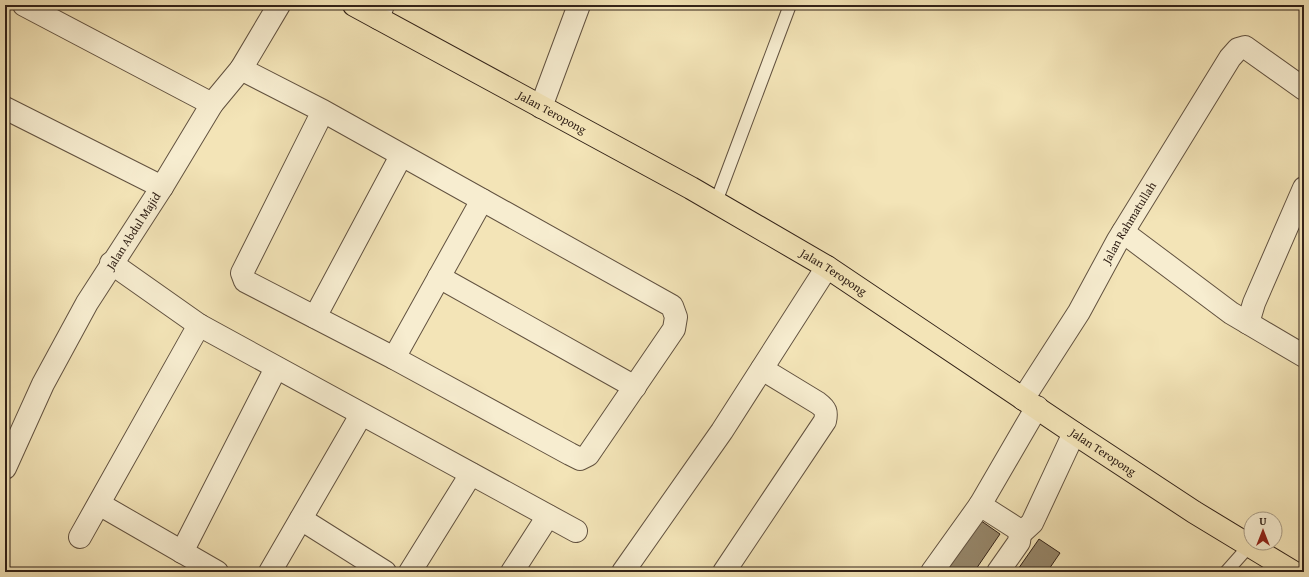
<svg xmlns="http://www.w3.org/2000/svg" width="1309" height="577" font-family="'Gentium Book Plus',serif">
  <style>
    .building { fill: #96876b; stroke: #322218 }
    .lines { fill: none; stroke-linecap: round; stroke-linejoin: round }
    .lane-casing { stroke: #625240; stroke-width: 14 }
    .street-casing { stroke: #625240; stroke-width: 24 }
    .primary-casing { stroke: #322218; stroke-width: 24 }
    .lane { stroke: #f7edd0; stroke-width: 12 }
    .street { stroke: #f7edd0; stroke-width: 22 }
    .primary { stroke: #f3e4b7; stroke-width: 22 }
    .labels { text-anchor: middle; stroke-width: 3.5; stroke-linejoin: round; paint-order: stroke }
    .street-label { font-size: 12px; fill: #322218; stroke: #f7edd0 }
  </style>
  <rect width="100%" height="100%" fill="#f3e4b7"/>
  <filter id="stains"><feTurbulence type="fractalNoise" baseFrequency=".005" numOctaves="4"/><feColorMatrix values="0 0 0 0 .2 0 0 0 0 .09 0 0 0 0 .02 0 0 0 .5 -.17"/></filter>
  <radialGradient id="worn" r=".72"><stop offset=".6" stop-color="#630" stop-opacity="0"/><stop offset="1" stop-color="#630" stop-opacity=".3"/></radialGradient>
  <g class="building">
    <path d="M977 518 1000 534 974 572H940Z"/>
    <path d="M1039 539 1060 553 1047 572H1016Z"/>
  </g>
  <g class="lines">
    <g class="lane-casing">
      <g id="lane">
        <path d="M716 202 790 5"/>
        <path d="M1226 572 1250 545"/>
      </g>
    </g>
    <g class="street-casing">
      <g id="street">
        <path d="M24 5 212 104"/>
        <path d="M378 18 383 5"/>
        <path d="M241 69 323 111 672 306 676 317 674 329 588 455 580 459 570 454 394 358 245 281 242 273 323 111"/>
        <path d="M541 107 579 5"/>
        <path d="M5 108 162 187"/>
        <path d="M1123 232 1231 313 1248 323 1254 303 1304 188"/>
        <path d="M111 263 199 325 576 531"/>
        <path d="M439 277 635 387"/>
        <path d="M315 317 401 156"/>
        <path d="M1248 323 1304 356"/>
        <path d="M394 358 482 200"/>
        <path id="s1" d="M1023 399 1079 312 1118 240 1230 58 1238 49 1245 47 1304 89"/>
        <path id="s2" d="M5 468 43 384 87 303 162 187 212 104 241 69 279 5"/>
        <path d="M99 504 217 572"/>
        <path d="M980 505 1016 528 1020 534 1019 542 998 572"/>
        <path d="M301 519 385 572"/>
        <path d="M1020 534 1032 523 1074 433"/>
        <path d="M80 537 199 325"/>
        <path d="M182 552 276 368"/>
        <path d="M270 572 361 415"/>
        <path d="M410 572 471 474"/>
        <path d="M512 572 548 516"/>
        <path d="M623 572 722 431 827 267"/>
        <path d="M724 572 825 421C827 412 826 409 818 403L762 369"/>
        <path d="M932 572 980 505 1037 407"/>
      </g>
    </g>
    <g class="primary-casing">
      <g id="primary">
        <path id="s3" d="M354 5 691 188 827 267 1074 433 1194 512 1293 572"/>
      </g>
    </g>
    <use href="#lane" class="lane"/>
    <use href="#street" class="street"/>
    <use href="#primary" class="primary"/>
  </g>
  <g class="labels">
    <g class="street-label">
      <text dy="4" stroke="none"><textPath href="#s3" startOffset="225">Jalan Teropong</textPath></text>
      <text dy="4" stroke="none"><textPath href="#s1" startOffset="206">Jalan Rahmatullah</textPath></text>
      <text dy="4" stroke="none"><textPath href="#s2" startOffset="270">Jalan Abdul Majid</textPath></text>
      <text dy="4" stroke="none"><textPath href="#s3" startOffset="549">Jalan Teropong</textPath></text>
      <text dy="4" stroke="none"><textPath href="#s3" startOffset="873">Jalan Teropong</textPath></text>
    </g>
  </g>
  <rect width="1309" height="577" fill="none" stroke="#f3e4b7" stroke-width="20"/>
  <rect x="6" y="6" width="1297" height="565" fill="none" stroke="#322218" stroke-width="2"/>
  <rect x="10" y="10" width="1289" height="557" fill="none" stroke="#322218"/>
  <g transform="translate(1263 531)"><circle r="19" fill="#f7edd0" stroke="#a89c86"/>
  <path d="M0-3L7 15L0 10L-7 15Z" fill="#8f2418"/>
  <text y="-6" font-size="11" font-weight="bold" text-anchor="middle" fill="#322218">U</text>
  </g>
  <rect width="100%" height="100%" filter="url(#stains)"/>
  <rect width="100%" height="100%" fill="url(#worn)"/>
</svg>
